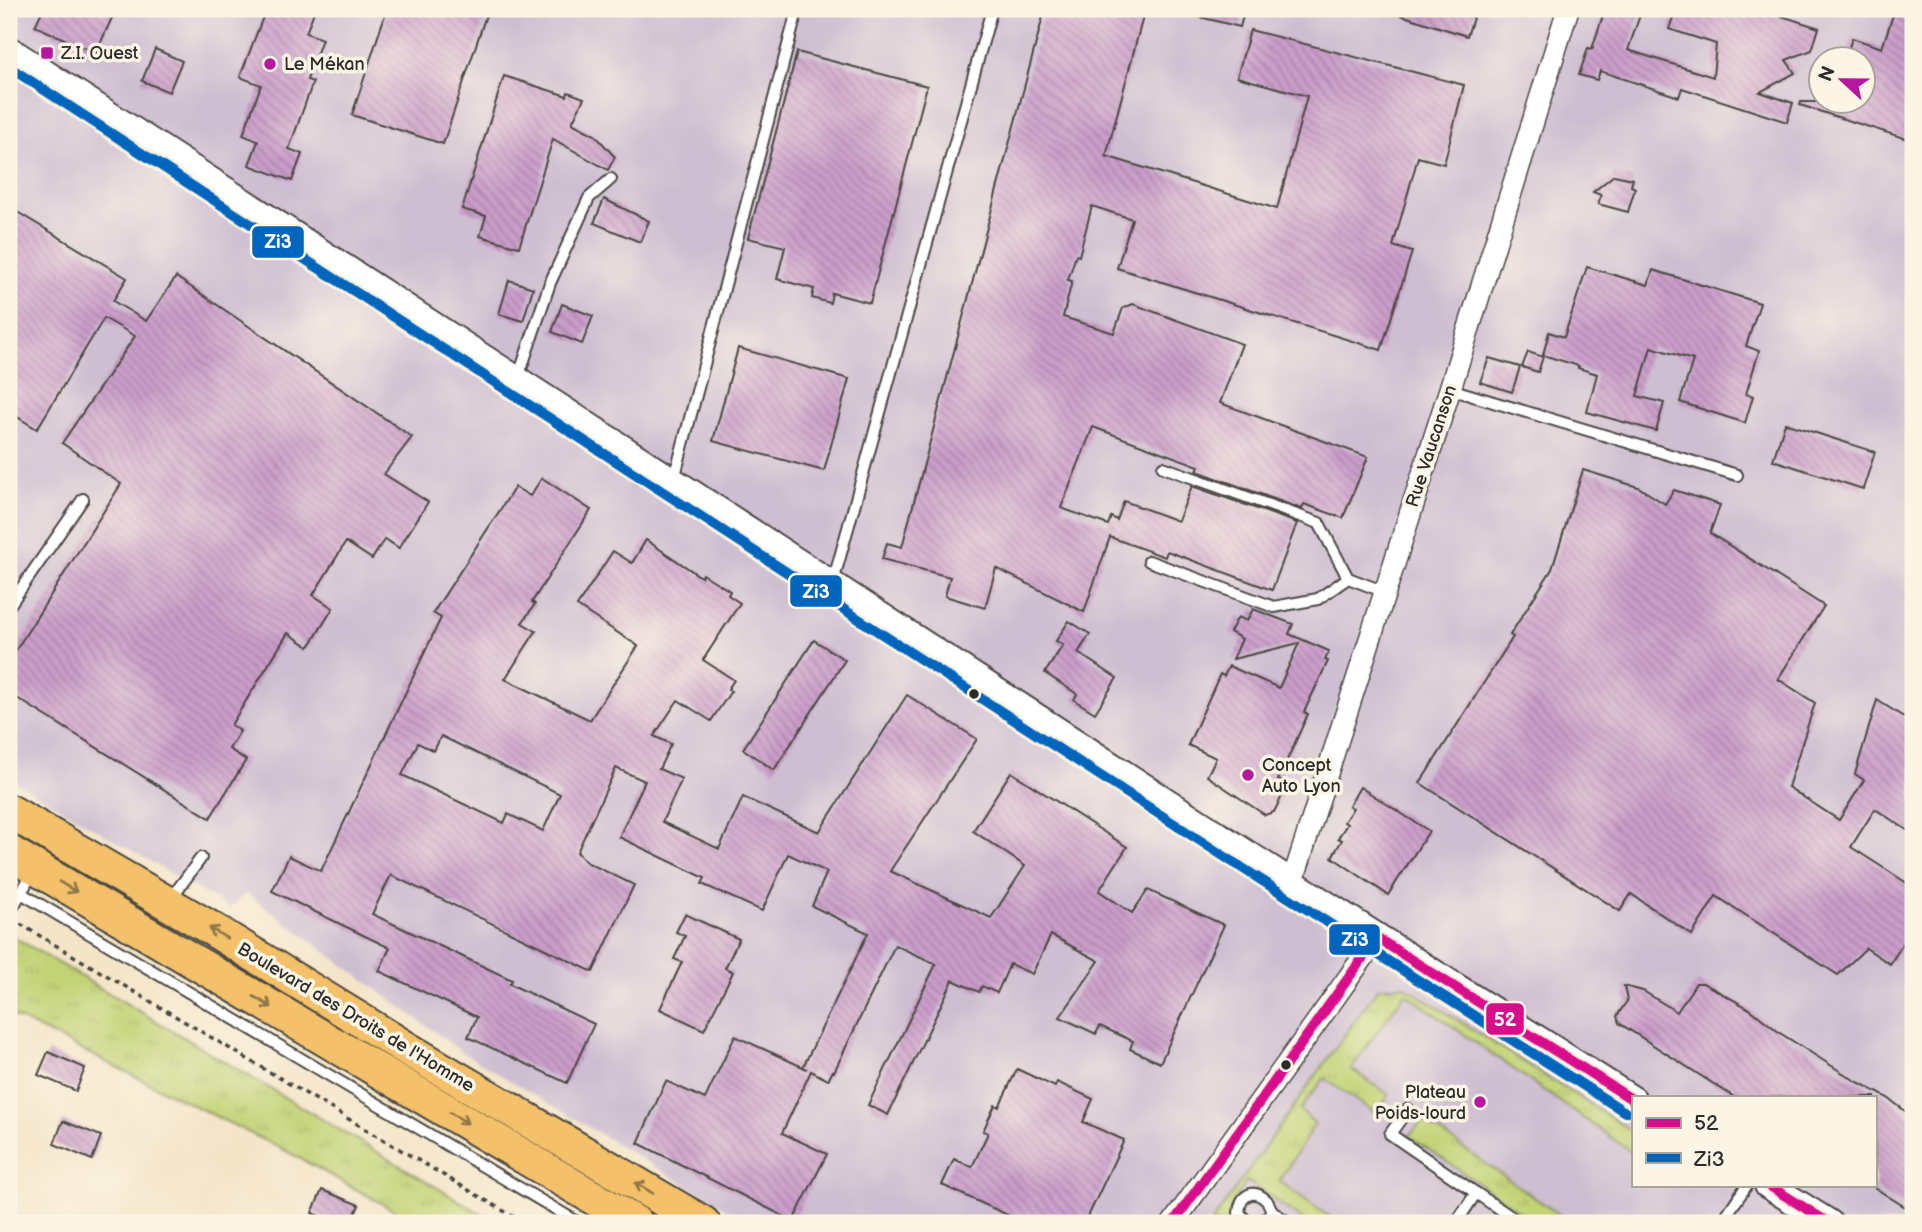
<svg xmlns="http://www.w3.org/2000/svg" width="1922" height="1232" font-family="'Balsamiq Sans',sans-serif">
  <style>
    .industrial { fill: #cebed1; fill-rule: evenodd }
    .grass { fill: url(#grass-tufts); stroke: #767f50; stroke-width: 2 }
    .building { fill: url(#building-back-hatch); fill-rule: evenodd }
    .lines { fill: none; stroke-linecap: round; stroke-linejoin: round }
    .service-casing { stroke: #494743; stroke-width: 14 }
    .minor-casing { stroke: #494743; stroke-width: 24 }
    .tertiary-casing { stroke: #494743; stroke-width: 30 }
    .primary-casing { stroke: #494743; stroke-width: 37 }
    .path { stroke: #494743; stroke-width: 3.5; stroke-dasharray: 5 5; stroke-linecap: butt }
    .service { stroke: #fff; stroke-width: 10 }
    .minor { stroke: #fff; stroke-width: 21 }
    .tertiary { stroke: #fff; stroke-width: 26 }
    .primary { stroke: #f4c16a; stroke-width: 33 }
    .bus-1-casing { stroke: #fcf5e5; stroke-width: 16 }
    .bus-2-casing { stroke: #fcf5e5; stroke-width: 16 }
    .bus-1 { stroke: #d80d8c; stroke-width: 10 }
    .bus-2 { stroke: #0065bd; stroke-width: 10 }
    .oneway { stroke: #90764a }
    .poi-dot { fill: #b5179e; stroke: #fcf5e5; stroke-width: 2.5 }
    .bus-dot { fill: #2b2b2b; stroke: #fcf5e5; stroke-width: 2.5 }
    .labels { text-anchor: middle; stroke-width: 7; stroke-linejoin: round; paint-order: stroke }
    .poi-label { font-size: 18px; fill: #2b2b2b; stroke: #fcf5e5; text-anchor: start }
    .street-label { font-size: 18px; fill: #2b2b2b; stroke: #fcf5e5 }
    .line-badge { stroke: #fcf5e5; stroke-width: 2.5 }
    .badge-label { font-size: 19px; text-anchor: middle; font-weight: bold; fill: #fff }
  </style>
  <defs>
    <pattern id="grass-tufts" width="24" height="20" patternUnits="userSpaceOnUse" patternTransform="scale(1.75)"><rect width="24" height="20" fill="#c2d376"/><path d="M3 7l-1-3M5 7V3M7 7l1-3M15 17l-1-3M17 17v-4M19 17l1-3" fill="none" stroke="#a7b566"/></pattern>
    <pattern id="building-back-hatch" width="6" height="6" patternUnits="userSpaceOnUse" patternTransform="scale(1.75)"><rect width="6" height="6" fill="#cb9eca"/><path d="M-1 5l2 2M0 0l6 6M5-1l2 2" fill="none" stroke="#a581a4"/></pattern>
  </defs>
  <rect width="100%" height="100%" fill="#fcf5e5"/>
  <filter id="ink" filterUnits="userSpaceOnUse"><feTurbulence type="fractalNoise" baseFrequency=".0143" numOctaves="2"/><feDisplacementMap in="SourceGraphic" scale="14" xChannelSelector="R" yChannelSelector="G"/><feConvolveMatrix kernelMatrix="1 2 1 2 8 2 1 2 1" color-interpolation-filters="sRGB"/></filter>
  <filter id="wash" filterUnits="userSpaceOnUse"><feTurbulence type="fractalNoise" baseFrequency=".00686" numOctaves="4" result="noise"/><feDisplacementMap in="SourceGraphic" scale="28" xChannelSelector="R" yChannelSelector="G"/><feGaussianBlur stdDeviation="1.57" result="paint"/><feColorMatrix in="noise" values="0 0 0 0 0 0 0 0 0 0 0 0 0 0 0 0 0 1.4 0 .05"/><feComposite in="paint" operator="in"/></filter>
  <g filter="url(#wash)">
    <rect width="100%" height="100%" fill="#f4e5c9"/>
    <path class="industrial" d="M9 9H1913V1223H750L462 1052 246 893 229 908 9 778ZM1820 60H1862V102H1820ZM1633 1097H1875V1185H1633Z"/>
    <g class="grass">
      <path d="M9 934 497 1223H422L412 1220 292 1154 9 1014Z"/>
      <path d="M1403 985 1633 1132V1153L1405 993 1351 1069 1389 1095 1376 1114 1324 1078 1300 1110 1315 1124 1279 1181 1338 1223H1307L1247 1181C1238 1195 1225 1207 1234 1223H1211L1378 988Z"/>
      <path d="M1423 1120 1571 1223H1537L1409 1136Z"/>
    </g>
    <g id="blocks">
      <g class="building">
        <path d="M43 9H116L96 53 35 26Z"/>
        <path d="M266 9H315L306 33 322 39 307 80 313 82 289 149 302 154 292 181 249 165 258 141 243 135 261 85 240 77Z"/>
        <path d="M387 9H488L443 144 352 115Z"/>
        <path d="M1045 9H1145L1106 156 1277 209 1307 96 1237 77 1250 30 1464 85 1444 164 1418 157 1393 246 1412 252 1381 350 1117 268 1132 219 1092 206 1079 256 1076 255 1068 280 1072 281 1063 317 1114 333 1123 308 1133 304 1242 344 1220 403 1368 457 1343 518 1304 504 1302 509 1197 471 1199 466 1093 427 1061 508 1108 525 1111 517 1117 520 1124 501 1178 521 1192 486 1297 523 1272 590 1167 551 1165 557 1110 537 1084 612 996 568 985 608 945 596 950 577 882 559 887 543 902 547Z"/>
        <path d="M1193 9H1245L1240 27 1192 15Z"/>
        <path d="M1392 9H1476L1467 36 1391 12Z"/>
        <path d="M1605 9H1642L1628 50 1713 77 1716 44 1669 29 1676 9H1760L1819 28 1812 50 1786 60 1795 73 1760 92 1793 103 1787 122 1682 88 1679 97 1600 71 1597 80 1579 75 1588 48 1592 49Z"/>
        <path d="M1895 9H1913V141L1800 105 1801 102H1863V60H1845L1852 38 1882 48Z"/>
        <path d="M155 49 182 61 169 92 142 81Z"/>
        <path d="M797 52 927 86 870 303 832 293 830 303 812 298 814 289 777 279 785 247 748 238Z"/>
        <path d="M504 76 567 96 568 92 584 98 572 123 595 135 615 157 608 170 553 139 519 247 480 236 486 216 462 209Z"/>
        <path d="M1614 175 1633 179 1631 186 1635 188 1628 212 1598 204 1601 195 1593 192Z"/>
        <path d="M604 199 649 221 640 242 594 223Z"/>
        <path d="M9 207 127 278 113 301 146 321 176 277 412 437 384 474 428 502 399 548 385 539 372 559 346 542 313 595 333 608 309 647 288 633 231 725 240 731 229 749 246 760 210 818 9 693V661L121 484 62 443 135 336 104 318 37 429 9 412Z"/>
        <path d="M1587 267 1648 285 1653 270 1760 303 1746 346 1759 351 1746 394 1753 396 1745 423 1680 402 1693 360 1651 347 1637 396 1664 403 1656 431 1587 412 1597 374 1578 368 1579 366 1543 355 1549 332 1564 337Z"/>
        <path d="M509 280 533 288 523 321 499 314Z"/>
        <path d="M562 304 593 316 582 344 552 332Z"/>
        <path d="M738 348 849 379 824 471 713 441Z"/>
        <path d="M1528 352 1543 357 1538 372 1522 367Z"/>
        <path d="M1489 358 1520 367 1512 392 1480 382Z"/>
        <path d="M1785 423 1875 452 1863 489 1773 460Z"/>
        <path d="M1583 470 1638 487 1665 504 1674 490 1720 505 1710 533 1824 606 1778 679 1815 703 1788 787 1839 820 1864 780 1855 774 1877 700 1913 723V834L1875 809 1851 847 1913 887V927L1890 964 1866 948 1838 975 1716 896 1692 935 1631 894 1620 911 1420 783 1513 637 1510 635 1552 569Z"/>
        <path d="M542 478 591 510 532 602 535 604 522 623 536 631 505 679 590 720 638 646 577 606 613 551 632 563 646 540 701 577 703 574 730 591 728 595 740 603 703 660 734 680 728 689 731 691 711 721 678 700 654 736 671 744 659 769 682 779 662 822 719 849 743 797 819 832 907 695 977 739 890 871 991 918 1025 866 973 831 1011 772 1127 847 1099 891 1132 913 1148 890 1224 925 1160 1063 1130 1049 1133 1041 1100 1026 1096 1034 1060 1017 1099 961 1051 935 1032 974 1010 964 997 993 982 986 979 992 953 980 888 1115 868 1105 936 964 895 945 834 1072 833 1071 828 1080 811 1071 782 1133 827 1154 793 1221 638 1143 666 1081 705 1099 735 1036 807 1069 803 1067 868 933 812 906 827 872 788 854 762 911 702 884 705 878 619 837 645 781 616 768 577 852 586 862 634 885 593 972 391 875 372 914 512 980 510 984 594 1024 567 1083 468 1037 477 1017 379 971 390 948 272 891 289 856 321 871 441 618 433 613 515 487 530 496ZM441 736 560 794 543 831 508 814 504 823 402 775 418 743 434 751Z"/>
        <path d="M1253 609 1293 624 1289 634 1329 651 1325 660 1328 661 1304 712 1308 714 1278 780 1288 784 1274 812 1265 815 1207 776 1216 758 1188 745 1220 674 1224 676 1229 666 1279 688 1299 643 1233 659 1242 639 1230 632 1238 617 1247 621Z"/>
        <path d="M1069 621 1090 634 1078 653 1117 678 1095 713 1074 700 1077 694 1045 673 1063 645 1056 641Z"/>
        <path d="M814 640 845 660 774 770 743 749Z"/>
        <path d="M1360 787 1429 831 1388 895 1332 857 1342 840 1338 838 1347 824 1344 822 1353 808 1349 806Z"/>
        <path d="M685 914 739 939 725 968 733 972 704 1030 660 1009 682 962 674 959 685 936 676 932Z"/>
        <path d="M1696 983H1703L1750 1009 1780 1033 1854 1080 1888 1098 1913 1117V1212L1875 1188V1097H1734L1619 1023 1617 1016 1627 1001 1624 986 1643 991 1677 1012Z"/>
        <path d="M48 1052 85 1068 76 1091 38 1075Z"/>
        <path d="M1017 1069 1055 1087 1057 1082 1093 1099 1083 1122 1124 1140 1085 1223H1025L942 1185 954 1159 972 1167 988 1133 983 1131 995 1105 999 1107Z"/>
        <path d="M63 1121 101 1136 92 1160 54 1144Z"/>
        <path d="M322 1190 359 1205 351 1223H337L312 1213Z"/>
      </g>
    </g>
  </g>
  <g filter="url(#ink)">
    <use href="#blocks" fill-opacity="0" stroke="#494743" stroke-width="2"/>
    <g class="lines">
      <g class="service-casing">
        <g id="service">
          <path d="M518 378 550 283 589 198 611 179"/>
          <path d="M1450 389 1737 475"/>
          <path d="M1163 467 1319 523 1348 578 1385 592"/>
          <path d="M674 479 797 11 792 9"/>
          <path d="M1149 561 1274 607 1318 599 1348 578"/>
          <path d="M833 582 992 9"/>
          <path d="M9 606 83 499"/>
          <path d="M9 886 579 1223"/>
          <path d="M169 901 201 858"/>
          <path d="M9 914 34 870"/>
          <path d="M1408 1109 1390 1134 1476 1193"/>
          <path d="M1249 1223 1239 1213C1240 1196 1252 1187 1266 1200 1269 1202 1269 1207 1272 1210 1274 1214 1285 1220 1290 1223"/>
          <path d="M1261 1223 1272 1212"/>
          <path d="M1456 1223 1476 1193 1520 1223"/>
          <path d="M1721 1223 1747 1185"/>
        </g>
      </g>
      <g class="minor-casing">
        <g id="minor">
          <path d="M1292 883 1450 389 1568 9"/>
          <path d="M1173 1223 1377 938"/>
        </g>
      </g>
      <g class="tertiary-casing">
        <g id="tertiary">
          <path d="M9 50 1244 852 1633 1100"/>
          <path d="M1768 1185 1829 1223"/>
        </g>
      </g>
      <g class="primary-casing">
        <g id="primary">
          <path d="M9 811 212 929 409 1050 703 1223"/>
          <path d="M9 852 636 1223"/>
        </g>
      </g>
      <path class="path" d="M20 924 524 1223"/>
      <use href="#service" class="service"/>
      <use href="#minor" class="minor"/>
      <use href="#tertiary" class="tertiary"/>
      <use href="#primary" class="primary"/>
      <g class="bus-1-casing">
        <g id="bus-1">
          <path d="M1377 938 1633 1100"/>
          <path d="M1768 1185 1829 1223"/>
          <path d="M1173 1223 1377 938"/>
        </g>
      </g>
      <g class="bus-2-casing">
        <path id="bus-2" d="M9 67 1236 864 1625 1112"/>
      </g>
      <use href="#bus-1" class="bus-1"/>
      <use href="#bus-2" class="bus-2"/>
    </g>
    <defs><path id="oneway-shaft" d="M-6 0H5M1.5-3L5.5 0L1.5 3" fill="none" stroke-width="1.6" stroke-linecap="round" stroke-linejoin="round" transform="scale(1.75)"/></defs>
    <g class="oneway">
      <use href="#oneway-shaft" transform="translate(68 887) rotate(31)"/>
      <use href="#oneway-shaft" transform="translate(218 933) rotate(-149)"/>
      <use href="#oneway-shaft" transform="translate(263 1002) rotate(31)"/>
      <use href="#oneway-shaft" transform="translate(459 1118) rotate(31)"/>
      <use href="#oneway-shaft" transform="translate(644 1188) rotate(-149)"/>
    </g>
  </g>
  <g class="poi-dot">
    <rect x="40" y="46" width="14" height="14" rx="3.5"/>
    <circle cx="270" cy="64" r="7"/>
    <circle cx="1248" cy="775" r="7"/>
    <circle cx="1480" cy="1102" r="7"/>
  </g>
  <g class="bus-dot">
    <circle cx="974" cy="694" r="6"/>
    <circle cx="1286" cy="1065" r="6"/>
  </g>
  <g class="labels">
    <g class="poi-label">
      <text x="61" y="59">Z.I. Ouest</text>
      <text x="284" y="70">Le Mékan</text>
      <text x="1262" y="771">Concept<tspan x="1262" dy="21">Auto Lyon</tspan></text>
      <text x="1466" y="1098" text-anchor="end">Plateau<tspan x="1466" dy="21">Poids-lourd</tspan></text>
    </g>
    <g class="street-label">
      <text transform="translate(1431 446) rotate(-72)" y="6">Rue Vaucanson</text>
      <text transform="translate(356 1017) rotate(31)" y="6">Boulevard des Droits de l'Homme</text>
    </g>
  </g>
  <g class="line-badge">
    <rect x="251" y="225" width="54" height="34" rx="7" fill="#0065bd"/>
    <rect x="789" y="574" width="54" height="34" rx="7" fill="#0065bd"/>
    <rect x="1328" y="923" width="53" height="33" rx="7" fill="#0065bd"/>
    <rect x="1485" y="1002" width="40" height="34" rx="7" fill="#d80d8c"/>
  </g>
  <g class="badge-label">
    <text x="278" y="248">Zi3</text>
    <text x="816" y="598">Zi3</text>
    <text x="1355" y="946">Zi3</text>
    <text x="1505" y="1026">52</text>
  </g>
  <rect width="1922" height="1232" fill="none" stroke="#fcf5e5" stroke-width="35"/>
  <rect x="1632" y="1096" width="245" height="91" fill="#fcf5e5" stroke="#a8a49b" stroke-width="2"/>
  <rect x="1646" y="1118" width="35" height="10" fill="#d80d8c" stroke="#a8a49b" stroke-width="2"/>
  <text x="1694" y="1130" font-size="21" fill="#2b2b2b">52</text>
  <rect x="1646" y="1153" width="35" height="10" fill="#0065bd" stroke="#a8a49b" stroke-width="2"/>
  <text x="1694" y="1166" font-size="21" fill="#2b2b2b">Zi3</text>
  <g transform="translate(1842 80) rotate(292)"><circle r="33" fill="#fcf5e5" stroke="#a8a49b" stroke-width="2"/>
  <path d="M0-5L12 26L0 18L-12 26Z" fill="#b5179e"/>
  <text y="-10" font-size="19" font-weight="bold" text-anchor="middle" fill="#2b2b2b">N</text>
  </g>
</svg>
